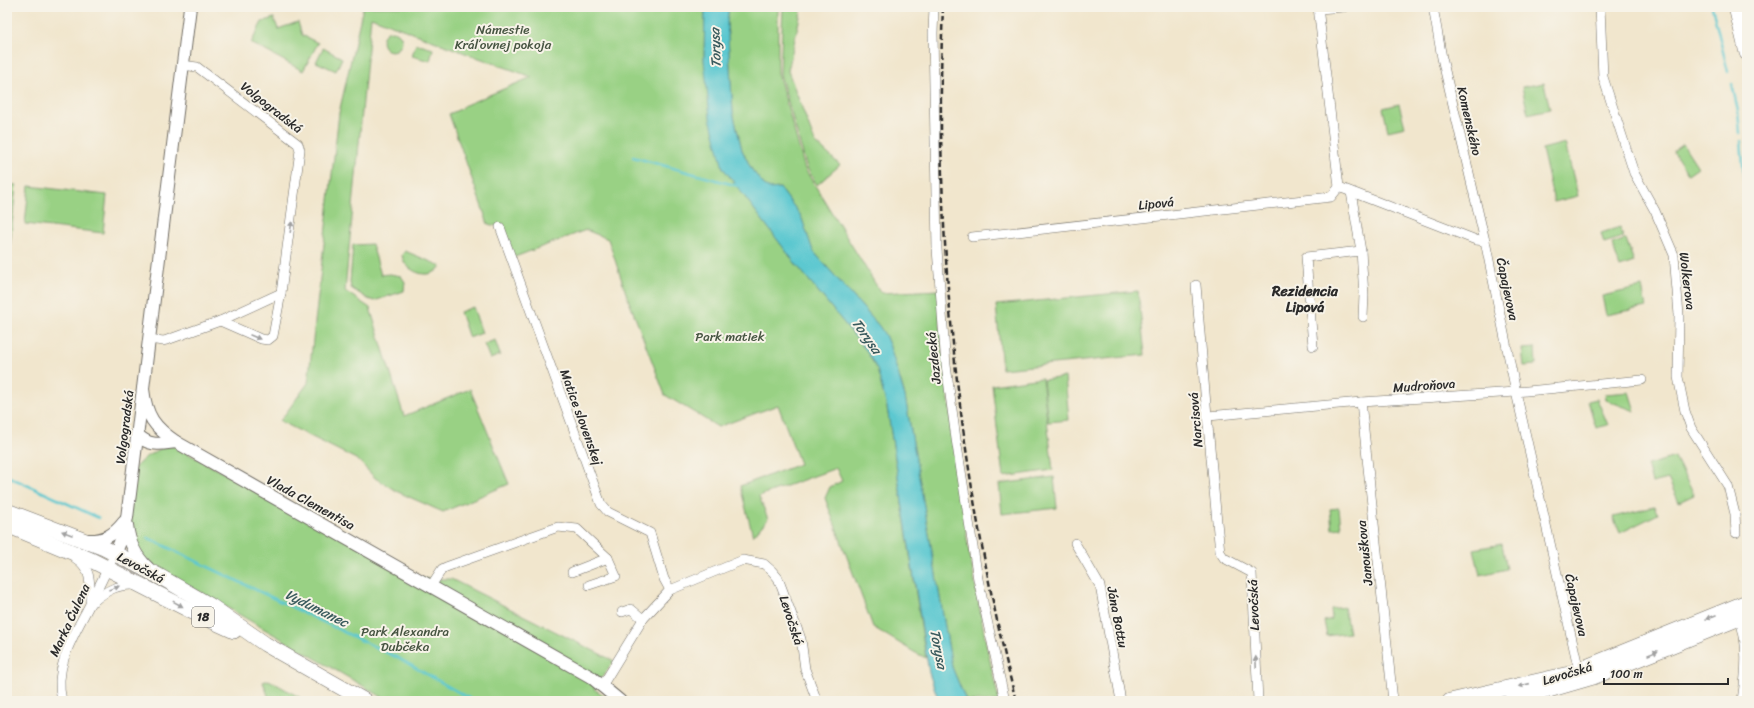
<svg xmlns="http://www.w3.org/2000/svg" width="1754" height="708" font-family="Sriracha,sans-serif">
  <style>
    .green { fill: #99d184; stroke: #627e58 }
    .water { fill: #5bc8d0; stroke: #437a7e }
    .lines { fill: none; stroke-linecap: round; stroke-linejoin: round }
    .stream { stroke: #5bc8d0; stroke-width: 2.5 }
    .minor-casing { stroke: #706c64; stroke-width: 10 }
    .tertiary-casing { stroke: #706c64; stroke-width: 14 }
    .primary-casing { stroke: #706c64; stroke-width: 16 }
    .minor { stroke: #fff; stroke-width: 9 }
    .tertiary { stroke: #fff; stroke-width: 12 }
    .primary { stroke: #fff; stroke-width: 15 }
    .rail { stroke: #2b2b2b; stroke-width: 2.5; stroke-dasharray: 6 3; stroke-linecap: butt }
    .oneway { fill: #a0a0a0 }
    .labels { text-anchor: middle; stroke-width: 4; stroke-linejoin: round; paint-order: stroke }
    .shield { fill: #f7f3e8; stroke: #686764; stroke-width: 1 }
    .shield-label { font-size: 12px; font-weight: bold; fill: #2b2b2b }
    .park-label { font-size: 13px; fill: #465441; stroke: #f7f3e8 }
    .street-label { font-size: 13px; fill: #2b2b2b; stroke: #f7f3e8 }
    .water-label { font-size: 14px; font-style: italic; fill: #395a5d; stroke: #f7f3e8 }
    .neighbourhood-label { font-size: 14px; font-weight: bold; fill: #2b2b2b; stroke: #f7f3e8 }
  </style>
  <rect width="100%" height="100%" fill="#f7f3e8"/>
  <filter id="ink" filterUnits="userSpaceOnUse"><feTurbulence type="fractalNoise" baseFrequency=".025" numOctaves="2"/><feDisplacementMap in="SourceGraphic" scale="8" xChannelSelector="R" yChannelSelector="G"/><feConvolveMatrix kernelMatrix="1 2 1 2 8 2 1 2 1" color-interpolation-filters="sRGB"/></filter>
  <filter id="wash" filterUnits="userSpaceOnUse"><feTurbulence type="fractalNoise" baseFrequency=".012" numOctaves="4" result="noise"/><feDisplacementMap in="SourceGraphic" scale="16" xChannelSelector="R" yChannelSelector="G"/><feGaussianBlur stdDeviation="0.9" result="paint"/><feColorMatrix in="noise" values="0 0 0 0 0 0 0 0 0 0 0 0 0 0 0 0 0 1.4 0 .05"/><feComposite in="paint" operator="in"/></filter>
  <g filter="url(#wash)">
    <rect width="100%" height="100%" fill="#f1e6cd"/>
    <g class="green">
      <path d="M363 7H705L704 60 723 168 795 263 866 350 877 369 887 407 926 658 914 652 873 627 825 498 830 487 842 481 836 468 759 496 768 519 753 536 740 486 800 464 778 405 718 427 665 395 627 296 608 239 586 230 512 258 500 227 488 224 449 114 463 108V106L532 77 465 53 371 17 345 291 370 308 404 416 470 389 509 484 443 512 398 492 375 478 358 460 280 421 308 383 339 113Z"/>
      <path d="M729 7H780L778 11V73L805 169 881 293 939 290 941 339 967 539 986 643 999 701H966L952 667 905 396 890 347 885 335 879 326 813 251 801 216 780 188 770 189 765 186 752 170 742 150 733 112 727 22Z"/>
      <path d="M783 7H802L788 71 815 142 840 165 817 185 807 168 780 74Z"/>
      <path d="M274 18 278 29 298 22 302 35 318 43 303 71 251 43 262 22Z"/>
      <circle cx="392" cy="41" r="10"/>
      <path d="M416 44 433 49 430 61 412 56Z"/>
      <path d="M323 48 342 58 336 71 316 62Z"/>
      <path d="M1544 83 1550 109 1528 114 1522 87Z"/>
      <path d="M1399 104 1405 127 1388 131 1383 108Z"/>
      <path d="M1565 143 1578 196 1554 202 1542 149Z"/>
      <path d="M1683 144 1698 167 1688 174 1673 151Z"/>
      <path d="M7 184 16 185 7 276Z"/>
      <path d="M29 186 107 195 103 233 25 224Z"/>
      <path d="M1620 227 1623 237 1604 243 1601 233Z"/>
      <path d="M1626 239 1634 262 1620 267 1612 244Z"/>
      <path d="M372 244 381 275 390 274 401 276 405 282 404 291 374 301 368 299 351 288 350 282 353 245Z"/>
      <path d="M405 251 441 266C431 282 404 272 402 255Z"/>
      <path d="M1642 287 1646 307 1606 315 1602 296Z"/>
      <path d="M1138 291 1145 355 1002 369 996 305Z"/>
      <path d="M473 307 482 333 469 338 460 312Z"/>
      <path d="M495 340 500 355 490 359 484 344Z"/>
      <path d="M1535 348 1536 365 1524 366 1522 349Z"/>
      <path d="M1065 377 1069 420 1048 422 1043 380Z"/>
      <path d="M1042 378 1053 470 1003 477 992 385Z"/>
      <path d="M1629 392 1635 411 1606 400 1605 394Z"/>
      <path d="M1597 399 1608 425 1596 428 1588 401Z"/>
      <path d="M174 446 419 579H451L614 661 594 689 613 701H389L202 593 143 561 128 521 135 467 147 456 164 447Z"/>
      <path d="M1675 457 1694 495 1679 502 1668 479 1652 483 1647 465Z"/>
      <path d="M1054 477 1057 508 1002 514 999 484Z"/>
      <path d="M1654 507 1658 514 1620 533 1613 517Z"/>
      <path d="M1339 508 1341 528 1332 529 1330 509Z"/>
      <path d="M1502 544 1507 569 1480 575 1474 549Z"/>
      <path d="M1344 607 1349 633 1327 636 1324 621 1332 619 1331 609Z"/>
      <path d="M269 680 306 701H270L263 682Z"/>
    </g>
    <path class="water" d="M705 7H729L727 22 733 112 742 150 752 170 765 186 770 189 780 188 801 216 813 251 879 326 885 335 890 347 905 396 952 667 966 701H939L929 673 887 407 877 369 866 350 795 263 723 168 710 118 704 60Z"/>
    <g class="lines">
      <g class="stream">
        <path d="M1712 7 1728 72"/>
        <path d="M1732 84 1738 111 1740 133"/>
        <path d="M1741 141 1744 177"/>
        <path d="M633 157 738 186"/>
        <path d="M7 476 99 518"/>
        <path d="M148 538 400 659 474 701"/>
      </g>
    </g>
  </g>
  <g filter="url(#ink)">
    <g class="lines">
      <g class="minor-casing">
        <g id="minor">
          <path d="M934 7 933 33 937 249 946 365 956 439 978 579 1005 701"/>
          <path d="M1318 7 1339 187 1476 240 1485 241 1516 392 1579 671"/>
          <path d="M1433 7 1442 58 1485 241"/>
          <path d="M1600 7 1603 77 1634 173 1655 211 1674 255 1679 315 1678 377 1685 411 1691 428 1728 486 1735 514 1736 533"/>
          <path d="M1319 9 1344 7"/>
          <path d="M182 65 197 67 298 144 300 150 281 293 273 336 268 340 261 339 220 321"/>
          <path d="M1351 192 1361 251 1364 295 1363 317"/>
          <path d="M500 227 601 504 608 512 650 533 664 579 670 590"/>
          <path d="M972 237 1331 197 1339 187"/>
          <path d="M1196 285C1203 374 1211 463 1220 552L1224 558 1252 573 1258 701"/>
          <path d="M149 339 163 341 167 340 220 321 281 293"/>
          <path d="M1313 346 1306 257 1361 251"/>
          <path d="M1361 402 1393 701"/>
          <path d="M1208 416 1361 402 1516 392 1642 380"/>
          <path d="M1075 543 1100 586 1121 701"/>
          <path d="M75 558C92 568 90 584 90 601"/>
          <path d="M589 585 616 576 608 558"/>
          <path d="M431 586 442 569 446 567 558 527 577 529 608 558 572 572"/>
          <path d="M94 601C107 590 118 584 136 585"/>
          <path d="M622 612 631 609 643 619"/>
          <path d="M1739 618C1749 643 1746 674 1742 701"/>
          <path d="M602 686 643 619 670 590 743 560 764 564 772 571 778 578 801 639 805 669 817 701"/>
          <path d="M62 701C53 667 74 635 89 606 98 589 106 571 115 554"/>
        </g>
      </g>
      <g class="tertiary-casing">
        <g id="tertiary">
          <path d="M143 389C146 416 154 427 176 442L591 677 620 701"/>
          <path d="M137 434C149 447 160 444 176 442"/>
          <path d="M127 525C129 543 135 556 148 568"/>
          <path d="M87 540C104 541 114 535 124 522"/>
          <path d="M115 554 121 540 127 518 190 7"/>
        </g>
      </g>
      <g class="primary-casing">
        <g id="primary">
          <path d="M1736 7 1747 53"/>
          <path d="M7 511 104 548 159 576 211 606 265 644 365 701"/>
          <path d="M7 525 91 560 199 615 234 631"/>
          <path d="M1450 701 1569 674 1747 602"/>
          <path d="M1511 701 1593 677 1747 615"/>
        </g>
      </g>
      <use href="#minor" class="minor"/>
      <use href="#tertiary" class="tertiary"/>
      <use href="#primary" class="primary"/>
      <path class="rail" d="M943 7C933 239 959 476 1016 701"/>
    </g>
    <defs><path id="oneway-solid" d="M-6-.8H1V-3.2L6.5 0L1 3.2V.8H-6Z"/></defs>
    <g class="oneway">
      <use href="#oneway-solid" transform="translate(291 227) rotate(-82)"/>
      <use href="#oneway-solid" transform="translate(255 337) rotate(23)"/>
      <use href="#oneway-solid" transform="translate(67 533) rotate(-159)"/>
      <use href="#oneway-solid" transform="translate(114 588) rotate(-20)"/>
      <use href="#oneway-solid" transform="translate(178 604) rotate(29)"/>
      <use href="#oneway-solid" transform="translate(1711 617) rotate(158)"/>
      <use href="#oneway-solid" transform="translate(1653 653) rotate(-22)"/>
      <use href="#oneway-solid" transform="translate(1256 662) rotate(-92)"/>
      <use href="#oneway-solid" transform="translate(1524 685) rotate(167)"/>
    </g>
  </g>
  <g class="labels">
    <rect class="shield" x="192" y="607" width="22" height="20" rx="3"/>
    <g class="shield-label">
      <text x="203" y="621">18</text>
    </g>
    <g class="park-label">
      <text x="503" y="34">Námestie<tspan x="503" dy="15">Kráľovnej pokoja</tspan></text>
      <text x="730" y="341">Park matiek</text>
      <text x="405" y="636">Park Alexandra<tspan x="405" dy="15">Dubčeka</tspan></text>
    </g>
    <g class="street-label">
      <text transform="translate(272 107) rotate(38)" y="5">Volgogradská</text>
      <text transform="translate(1470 121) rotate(77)" y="5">Komenského</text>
      <text transform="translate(1156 203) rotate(-6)" y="5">Lipová</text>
      <text transform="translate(1688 281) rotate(83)" y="5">Wolkerova</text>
      <text transform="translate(1508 289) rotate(78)" y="5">Čapajevova</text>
      <text transform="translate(933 358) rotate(-96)" y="5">Jazdecká</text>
      <text transform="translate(1424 385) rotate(-4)" y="5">Mudroňova</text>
      <text transform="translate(582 417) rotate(70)" y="5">Matice slovenskej</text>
      <text transform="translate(1195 420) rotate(-95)" y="5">Narcisová</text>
      <text transform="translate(124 427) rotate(-83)" y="5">Volgogradská</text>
      <text transform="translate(311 502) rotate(29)" y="5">Vlada Clementisa</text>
      <text transform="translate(1364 553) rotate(-96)" y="5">Janouškova</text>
      <text transform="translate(141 567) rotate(28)" y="5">Levočská</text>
      <text transform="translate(1253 605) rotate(-92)" y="5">Levočská</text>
      <text transform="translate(1577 605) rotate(77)" y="5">Čapajevova</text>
      <text transform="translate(1118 617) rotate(79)" y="5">Jána Bottu</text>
      <text transform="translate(69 620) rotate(-65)" y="5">Marka Čulena</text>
      <text transform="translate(792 620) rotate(72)" y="5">Levočská</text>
      <text transform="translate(1567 673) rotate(-17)" y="5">Levočská</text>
    </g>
    <g class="water-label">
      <text transform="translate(715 48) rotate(-92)" y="5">Torysa</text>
      <text transform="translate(867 336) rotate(55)" y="5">Torysa</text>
      <text transform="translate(317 608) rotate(26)" y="5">Vydumanec</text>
      <text transform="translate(939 649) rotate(79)" y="5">Torysa</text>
    </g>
    <g class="neighbourhood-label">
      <text x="1305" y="296">Rezidencia<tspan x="1305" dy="16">Lipová</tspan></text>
    </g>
  </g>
  <rect width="1754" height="708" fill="none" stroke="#f7f3e8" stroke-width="24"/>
  <path d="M1604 678v6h124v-6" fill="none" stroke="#2b2b2b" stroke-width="2"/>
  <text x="1610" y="678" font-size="12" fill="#2b2b2b" stroke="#f7f3e8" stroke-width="3" paint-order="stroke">100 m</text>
</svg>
